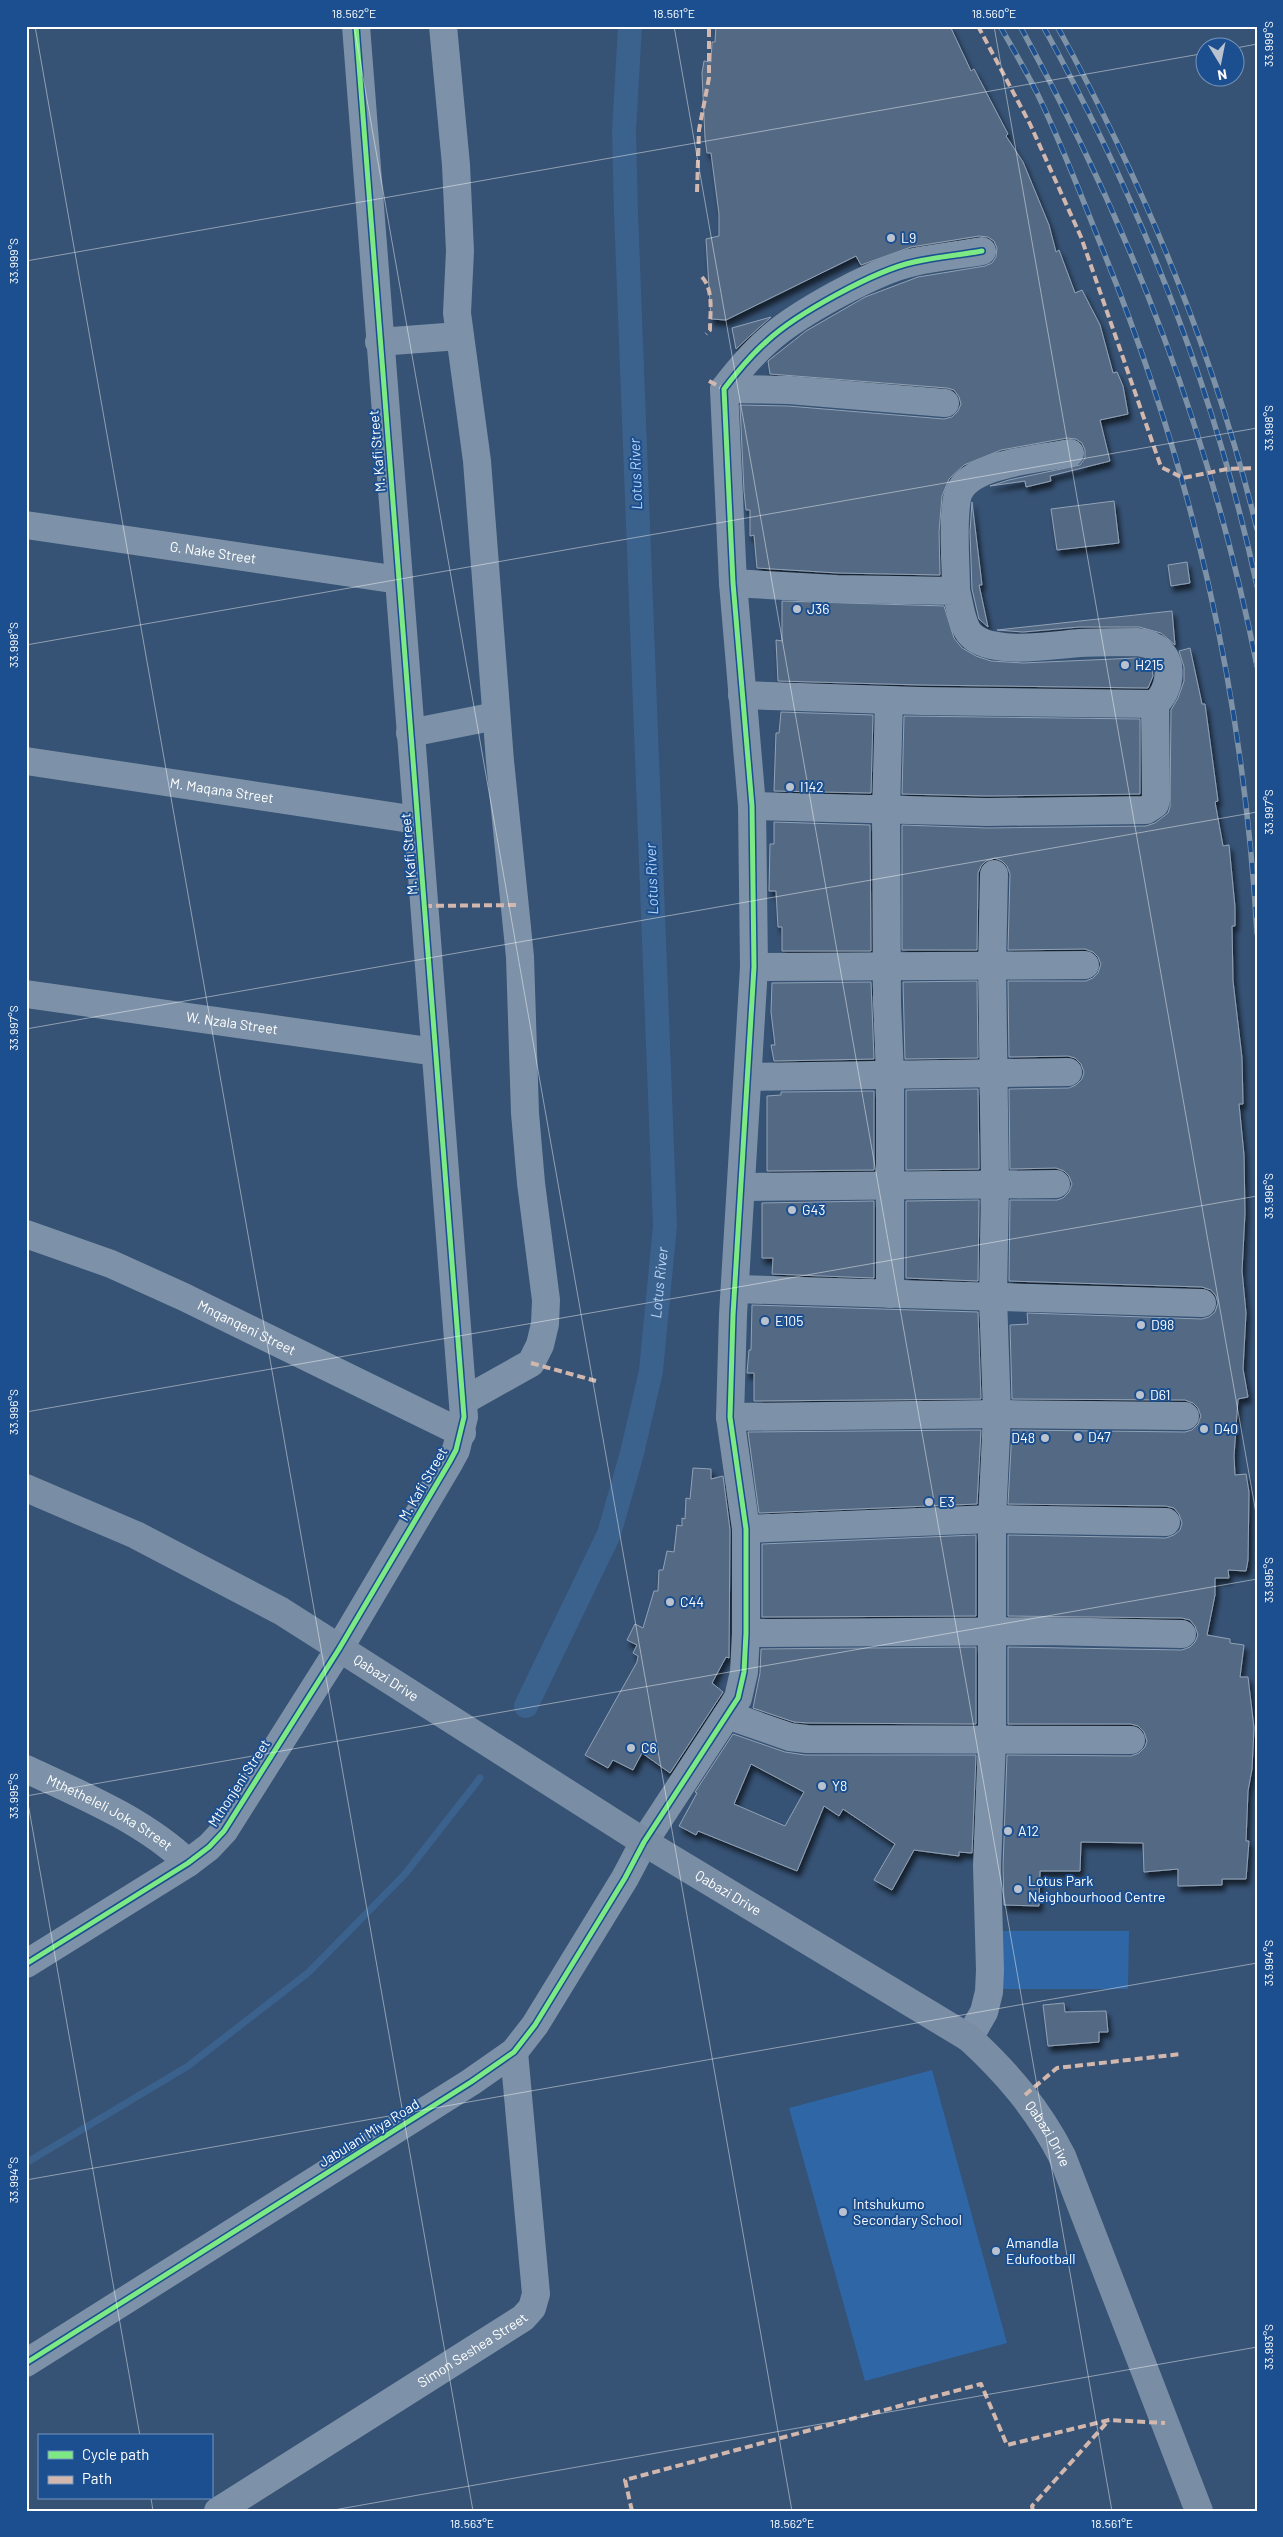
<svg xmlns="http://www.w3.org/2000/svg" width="1283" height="2537" font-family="Barlow,sans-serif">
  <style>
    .green { fill: #2f66a5 }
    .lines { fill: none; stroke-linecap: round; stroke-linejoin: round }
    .stream { stroke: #3b618d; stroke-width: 7 }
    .canal { stroke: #3b618d; stroke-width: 24 }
    .building { fill: #526984; stroke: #92a2b6; fill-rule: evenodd; filter: url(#shadow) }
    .street { stroke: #7d92a8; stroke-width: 28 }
    .secondary { stroke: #798da4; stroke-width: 28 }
    .rail-casing { stroke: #7e92a7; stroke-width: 5.5 }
    .rail { stroke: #1b4f8f; stroke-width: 4; stroke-dasharray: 11; stroke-linecap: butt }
    .quiet { stroke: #d1b7ad; stroke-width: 4; stroke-dasharray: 8 4; stroke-linecap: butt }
    .cycleway-casing { stroke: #1b4f8f; stroke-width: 8 }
    .cycleway { stroke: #7ce984; stroke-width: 5 }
    .ticks { fill: none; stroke: #fff; stroke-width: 1; stroke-opacity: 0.45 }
    .poi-dot { fill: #b9c2ce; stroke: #1b4f8f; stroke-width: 2 }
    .labels { text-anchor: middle; stroke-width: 4; stroke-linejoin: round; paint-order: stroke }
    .poi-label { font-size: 14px; fill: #fff; stroke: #1b4f8f; text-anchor: start }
    .street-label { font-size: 14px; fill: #fff; stroke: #1b4f8f }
    .water-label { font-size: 15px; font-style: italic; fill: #b5d3f5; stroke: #1b4f8f }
    .neatline { fill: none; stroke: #fff; stroke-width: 2 }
    .ticks-label { font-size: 12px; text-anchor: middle; fill: #fff }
  </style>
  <defs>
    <filter id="shadow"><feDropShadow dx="3" dy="5.5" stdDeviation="2.5" flood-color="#0009"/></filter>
  </defs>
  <rect width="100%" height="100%" fill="#365274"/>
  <g class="green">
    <path d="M997 1931H1129L1128 1989H998Z"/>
    <path d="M932 2070 1007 2343 865 2381 789 2108Z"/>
  </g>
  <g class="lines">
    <path class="stream" d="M26 2163 188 2066 309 1972 405 1874 480 1778"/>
    <path class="canal" id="s1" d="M526 1706 609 1534 632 1453 651 1371 665 1226 626 213 624 131 630 26"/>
  </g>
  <g class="building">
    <path d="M716 26H950L971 71 974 69 1008 134 1006 136 1023 162 1049 225 1056 252 1059 250 1075 293 1082 290 1100 325 1113 373 1117 372 1123 386 1128 414 1100 420 1110 461 1050 476 1051 481 1026 487 1025 481 990 486 1009 480 1080 465 1085 458V450L1082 443 1076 439 1067 438 1001 450 964 465 949 479 942 496 939 532 940 575 838 573 757 568 754 535 750 536V510H746L744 491 740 405 788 406 944 419 952 417 958 411 961 404 959 397 954 390 947 388 770 374 768 361 806 331 865 297 918 277 985 266 992 263 996 257 997 248 994 241 988 237 979 236 911 247 861 265 856 256 726 320 711 319 706 239 719 236V214L711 153H707L705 138 702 73 704 61 711 62 712 42H715Z"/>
    <path d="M771 317 751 335 736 349 732 328Z"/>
    <path d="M1114 501 1119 543 1057 550 1051 509Z"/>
    <path d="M972 502 982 585H979L988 627 979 619 972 589 970 532Z"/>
    <path d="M1187 562 1190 583 1171 586 1168 565Z"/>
    <path d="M782 601 944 606 954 638 962 648 976 656 991 661 1023 663 1136 658 1148 661 1152 668 1153 676 1148 688 921 685 778 681 776 640 782 641Z"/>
    <path d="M1172 611 1175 645 1161 633 1139 627H1079L1023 632 997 630Z"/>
    <path d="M1190 648 1202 704H1205L1218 801 1215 802 1223 846 1229 845 1235 907V926H1232L1233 981 1242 1058 1243 1104H1239L1244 1155 1245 1213 1242 1271 1246 1313 1243 1369 1248 1397 1238 1399 1234 1456 1235 1475 1246 1474 1249 1492 1248 1560 1246 1571 1228 1570 1229 1578H1215V1595L1207 1635 1230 1639V1643L1244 1645 1240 1677H1248L1254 1728 1252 1769 1248 1791 1246 1841H1249L1246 1879H1222V1885L1178 1886V1869L1144 1872 1143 1843 1081 1842 1080 1871H1040L1039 1906 1004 1905 1003 1866 1007 1755 1131 1756 1139 1753 1145 1747 1147 1741 1144 1732 1138 1726 1131 1724H1008V1647L1182 1650 1190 1647 1195 1642 1198 1635 1195 1626 1190 1620 1182 1618 1008 1616V1535L1166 1538 1174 1535 1180 1530 1182 1523 1179 1514 1174 1508 1166 1506 1008 1504 1012 1430 1185 1432 1192 1430 1198 1424 1201 1416 1198 1408 1193 1403 1185 1400 1012 1399 1010 1325 1028 1324 1027 1313 1202 1319 1209 1317 1215 1312 1218 1303 1216 1296 1211 1290 1202 1287 1009 1281 1010 1200H1057L1063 1198 1069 1192 1072 1184 1069 1176 1064 1171 1056 1168 1010 1169 1009 1089 1069 1088 1076 1085 1082 1079 1084 1072 1081 1064 1075 1058 1068 1056 1009 1057 1008 981H1086L1093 978 1098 973 1101 964 1098 957 1093 952 1085 949 1008 950 1010 874 1007 866 1002 861 995 858 986 861 981 866 978 873 977 950H902V825L987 828 1146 826 1155 823 1168 813 1170 807 1171 710 1178 698 1184 681V667L1179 651Z"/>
    <path d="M781 712 873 715 871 793 774 791 776 733H779Z"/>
    <path d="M904 716 1140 719V794L987 796 902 794Z"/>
    <path d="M774 822 870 825 871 951H782V927H778L776 891H769L770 844H774Z"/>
    <path d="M977 981 978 1058 905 1059 903 982Z"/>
    <path d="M871 982 874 1059 774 1061 771 1045H775L771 1012 772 983Z"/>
    <path d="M978 1089 979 1169 906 1170V1090Z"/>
    <path d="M874 1091V1170L767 1171V1096L781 1095V1092Z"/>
    <path d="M979 1200 978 1281 906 1278V1201Z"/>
    <path d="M874 1201V1278L772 1274 773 1258H762V1203Z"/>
    <path d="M752 1305 978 1312 981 1399 754 1401V1373H747L749 1350H751Z"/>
    <path d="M981 1430 977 1504 759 1513 748 1432Z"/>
    <path d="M693 1468 711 1469V1479L723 1476 730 1530 729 1658 726 1657 712 1683 723 1692 670 1773 642 1753 633 1770 613 1760 608 1768 585 1755 637 1662 638 1656 633 1653 637 1645 627 1640 635 1624 643 1628 654 1591H658L659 1570H663L667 1551 674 1552 677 1525 682 1526V1518L685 1519 686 1498 690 1499Z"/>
    <path d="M976 1535V1616L762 1617V1544Z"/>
    <path d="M976 1647V1724L808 1723 794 1722 753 1708 760 1673 761 1649Z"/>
    <path d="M733 1734 785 1752 805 1755H976L972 1853 959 1852V1856L914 1850 892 1890 874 1880 895 1844 843 1809 839 1816 824 1806 797 1871 698 1831 696 1835 679 1826 697 1793 695 1792ZM751 1764 804 1792 785 1826 734 1804Z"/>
    <path d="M1064 2003 1065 2012 1106 2011 1108 2032H1099V2042L1048 2046 1043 2005Z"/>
  </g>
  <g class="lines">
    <g class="street">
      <path d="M443 26 456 165 460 251 457 313 477 461 500 761 520 957 525 1113 531 1183 546 1300 545 1324 540 1345 531 1363 465 1400"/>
      <path d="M379 342 459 336"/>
      <path d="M724 389 789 390 945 403"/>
      <path id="s2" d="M26 525 399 580"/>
      <path d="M733 583 837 589 956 591C960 604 961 625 971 635 992 656 1052 645 1080 643 1099 642 1118 642 1137 642 1145 643 1153 645 1159 650 1175 665 1169 691 1155 704L921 701 742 695"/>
      <path d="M956 591C956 561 952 527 957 498 964 463 1041 459 1070 453"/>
      <path d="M889 700 886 810 887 1004 890 1075V1294"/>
      <path d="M410 733 496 716"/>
      <path id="s3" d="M26 761 417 820"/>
      <path d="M752 806 987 812 1146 810 1155 804 1156 798 1155 704"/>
      <path d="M754 967 1085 965"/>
      <path id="s4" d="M26 994 436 1052"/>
      <path d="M749 1077 1068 1072"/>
      <path d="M742 1187 1056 1184"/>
      <path id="s5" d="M26 1234 111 1264 184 1297 462 1433"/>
      <path d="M735 1289 1202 1303"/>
      <path d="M730 1417 997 1414 1185 1416"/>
      <path d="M746 1529 992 1519 1166 1522"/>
      <path d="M746 1633 1044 1631 1182 1634"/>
      <path d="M727 1715 790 1737 807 1739 1131 1740"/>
      <path id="s6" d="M26 1769C80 1794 145 1821 188 1863"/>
      <path d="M26 1964 188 1863 209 1847 224 1831 339 1649 449 1463 456 1450 464 1417 356 26"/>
      <path d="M969 2038 984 2012 989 1992 990 1970 987 1866 992 1740V1519L997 1414 993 1297 995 1184 992 966 994 874"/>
      <path d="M26 2363 471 2082 514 2052 535 2025 625 1878 644 1842 738 1698 744 1672 746 1633V1529L730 1417 733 1315 754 967 752 806 733 583 724 389C737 372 751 355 767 341 796 314 876 270 914 262 936 257 960 255 982 251"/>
      <path id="s7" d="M218 2511 523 2318 532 2308 536 2294 514 2052"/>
    </g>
    <path class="secondary" id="s8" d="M26 1488 136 1535 281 1611 644 1842 969 2038C1007 2073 1038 2109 1062 2156L1199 2511"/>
    <g class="rail-casing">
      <g id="rail">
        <path d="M1000 26C1013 49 1026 71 1037 93 1061 142 1080 193 1100 243 1192 468 1243 690 1257 933"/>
        <path d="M1020 26C1133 231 1211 436 1257 666"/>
        <path d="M1043 26C1140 201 1215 391 1257 586"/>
        <path d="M1057 26C1144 184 1214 353 1257 529"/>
      </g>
    </g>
    <use href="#rail" class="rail"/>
    <g class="quiet">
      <path d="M978 26 1030 124 1081 237 1161 467 1183 478 1227 469 1257 468"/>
      <path d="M697 192 699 130 709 78V26"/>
      <path d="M702 277C714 290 710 313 710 330L706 334"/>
      <path d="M709 381 724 389"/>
      <path d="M424 906 516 905"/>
      <path d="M531 1363 596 1381"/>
      <path d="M1025 2095 1057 2068 1181 2054"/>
      <path d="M632 2511 625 2480 981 2384 1007 2445 1109 2420 1165 2423"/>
      <path d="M1033 2511 1032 2506 1109 2420"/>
    </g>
    <g class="cycleway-casing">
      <g id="cycleway">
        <path d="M26 1964 188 1863 209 1847 224 1831 339 1649 449 1463 456 1450 464 1417 356 26"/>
        <path d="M26 2363 471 2082 514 2052 535 2025 625 1878 644 1842 738 1698 744 1672 746 1633V1529L730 1417 733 1315 754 967 752 806 733 583 724 389C737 372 751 355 767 341 796 314 876 270 914 262 936 257 960 255 982 251"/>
      </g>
    </g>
    <use href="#cycleway" class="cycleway"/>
  </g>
  <path class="ticks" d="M35 26 473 2511M354 26 792 2511M674 26 1112 2511M994 26 1257 1519M1236 48 1257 44M26 261 1206 53M26 645 1257 428M26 1029 1257 812M26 1412 1257 1196M26 1792 140 2436M26 1796 1257 1579M26 2180 1257 1963M151 2498 153 2511M328 2511 1257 2347"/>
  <g class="poi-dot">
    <circle cx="891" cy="238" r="5"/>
    <circle cx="797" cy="609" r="5"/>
    <circle cx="1125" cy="665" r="5"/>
    <circle cx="790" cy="787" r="5"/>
    <circle cx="792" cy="1210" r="5"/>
    <circle cx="765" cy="1321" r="5"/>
    <circle cx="1141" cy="1325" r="5"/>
    <circle cx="1140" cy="1395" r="5"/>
    <circle cx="1204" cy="1429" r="5"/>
    <circle cx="1078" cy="1437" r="5"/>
    <circle cx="1045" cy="1438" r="5"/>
    <circle cx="929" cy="1502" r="5"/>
    <circle cx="670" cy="1602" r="5"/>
    <circle cx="631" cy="1748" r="5"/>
    <circle cx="822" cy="1786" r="5"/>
    <circle cx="1008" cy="1831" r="5"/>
    <circle cx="1018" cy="1889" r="5"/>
    <circle cx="843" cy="2212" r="5"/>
    <circle cx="996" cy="2251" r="5"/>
  </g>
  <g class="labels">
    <g class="poi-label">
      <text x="901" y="243">L9</text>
      <text x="807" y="614">J36</text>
      <text x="1135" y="670">H215</text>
      <text x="800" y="792">I142</text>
      <text x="802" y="1215">G43</text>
      <text x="775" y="1326">E105</text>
      <text x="1151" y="1330">D98</text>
      <text x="1150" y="1400">D61</text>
      <text x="1214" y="1434">D40</text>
      <text x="1088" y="1442">D47</text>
      <text x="1035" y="1443" text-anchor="end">D48</text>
      <text x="939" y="1507">E3</text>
      <text x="680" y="1607">C44</text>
      <text x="641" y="1753">C6</text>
      <text x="832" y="1791">Y8</text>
      <text x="1018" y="1836">A12</text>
      <text x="1028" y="1886">Lotus Park<tspan x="1028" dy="16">Neighbourhood Centre</tspan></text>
      <text x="853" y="2209">Intshukumo<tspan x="853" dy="16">Secondary School</tspan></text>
      <text x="1006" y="2248">Amandla<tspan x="1006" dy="16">Edufootball</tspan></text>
    </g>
    <g class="street-label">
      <text transform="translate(377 451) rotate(-95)" y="5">M. Kafi Street</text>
      <text dy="5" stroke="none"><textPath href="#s2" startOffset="189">G. Nake Street</textPath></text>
      <text dy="5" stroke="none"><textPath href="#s3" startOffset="198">M. Maqana Street</textPath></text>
      <text transform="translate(409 854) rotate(-95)" y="5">M. Kafi Street</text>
      <text dy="5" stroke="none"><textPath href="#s4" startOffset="208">W. Nzala Street</textPath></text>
      <text dy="5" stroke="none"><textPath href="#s5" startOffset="240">Mnqanqeni Street</textPath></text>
      <text transform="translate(423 1484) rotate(-60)" y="5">M. Kafi Street</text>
      <text dy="5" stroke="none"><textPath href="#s8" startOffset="408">Qabazi Drive</textPath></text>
      <text transform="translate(239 1783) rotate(-57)" y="5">Mthonjeni Street</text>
      <text dy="5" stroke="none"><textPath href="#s6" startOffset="94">Mthetheleli Joka Street</textPath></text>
      <text dy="5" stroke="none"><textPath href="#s8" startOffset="812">Qabazi Drive</textPath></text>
      <text transform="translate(369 2133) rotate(-32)" y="5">Jabulani Miya Road</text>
      <text dy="5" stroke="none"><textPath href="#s8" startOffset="1218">Qabazi Drive</textPath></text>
      <text dy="5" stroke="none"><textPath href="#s7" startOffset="301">Simon Seshea Street</textPath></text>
    </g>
    <g class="water-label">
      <text transform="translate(636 474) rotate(-92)" y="5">Lotus River</text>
      <text transform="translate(652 879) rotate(-92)" y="5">Lotus River</text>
      <text dy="5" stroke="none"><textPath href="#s1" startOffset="448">Lotus River</textPath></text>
    </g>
  </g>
  <rect width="1283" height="2537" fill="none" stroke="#1b4f8f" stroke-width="55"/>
  <rect x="38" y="2434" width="175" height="65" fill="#1b4f8f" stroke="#7695bc"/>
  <rect x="48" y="2451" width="25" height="8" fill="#7ce984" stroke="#7695bc"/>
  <text x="82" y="2460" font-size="15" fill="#ffffff">Cycle path</text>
  <rect x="48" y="2476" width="25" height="8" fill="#d1b7ad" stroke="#7695bc"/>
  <text x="82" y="2484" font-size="15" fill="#ffffff">Path</text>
  <g transform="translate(1220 62) rotate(170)"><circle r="24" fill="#1b4f8f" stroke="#7695bc"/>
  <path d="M0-4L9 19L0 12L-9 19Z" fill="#b9c2ce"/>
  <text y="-8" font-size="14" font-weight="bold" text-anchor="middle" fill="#ffffff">N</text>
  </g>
  <rect x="28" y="28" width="1228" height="2482" class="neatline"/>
  <g class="ticks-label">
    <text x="354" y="18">18.562°E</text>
    <text x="674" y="18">18.561°E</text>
    <text x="994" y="18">18.560°E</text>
    <text transform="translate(1269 44) rotate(-90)" y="4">33.999°S</text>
    <text transform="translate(14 261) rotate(-90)" y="4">33.999°S</text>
    <text transform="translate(1269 428) rotate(-90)" y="4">33.998°S</text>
    <text transform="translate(14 645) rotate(-90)" y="4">33.998°S</text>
    <text transform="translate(1269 812) rotate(-90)" y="4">33.997°S</text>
    <text transform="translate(14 1028) rotate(-90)" y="4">33.997°S</text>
    <text transform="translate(1269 1196) rotate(-90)" y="4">33.996°S</text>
    <text transform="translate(14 1412) rotate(-90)" y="4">33.996°S</text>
    <text transform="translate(1269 1580) rotate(-90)" y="4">33.995°S</text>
    <text transform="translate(14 1796) rotate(-90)" y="4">33.995°S</text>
    <text transform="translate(1269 1963) rotate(-90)" y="4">33.994°S</text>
    <text transform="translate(14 2180) rotate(-90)" y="4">33.994°S</text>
    <text transform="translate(1269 2347) rotate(-90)" y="4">33.993°S</text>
    <text x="472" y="2528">18.563°E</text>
    <text x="792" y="2528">18.562°E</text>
    <text x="1112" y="2528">18.561°E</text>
  </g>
</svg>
